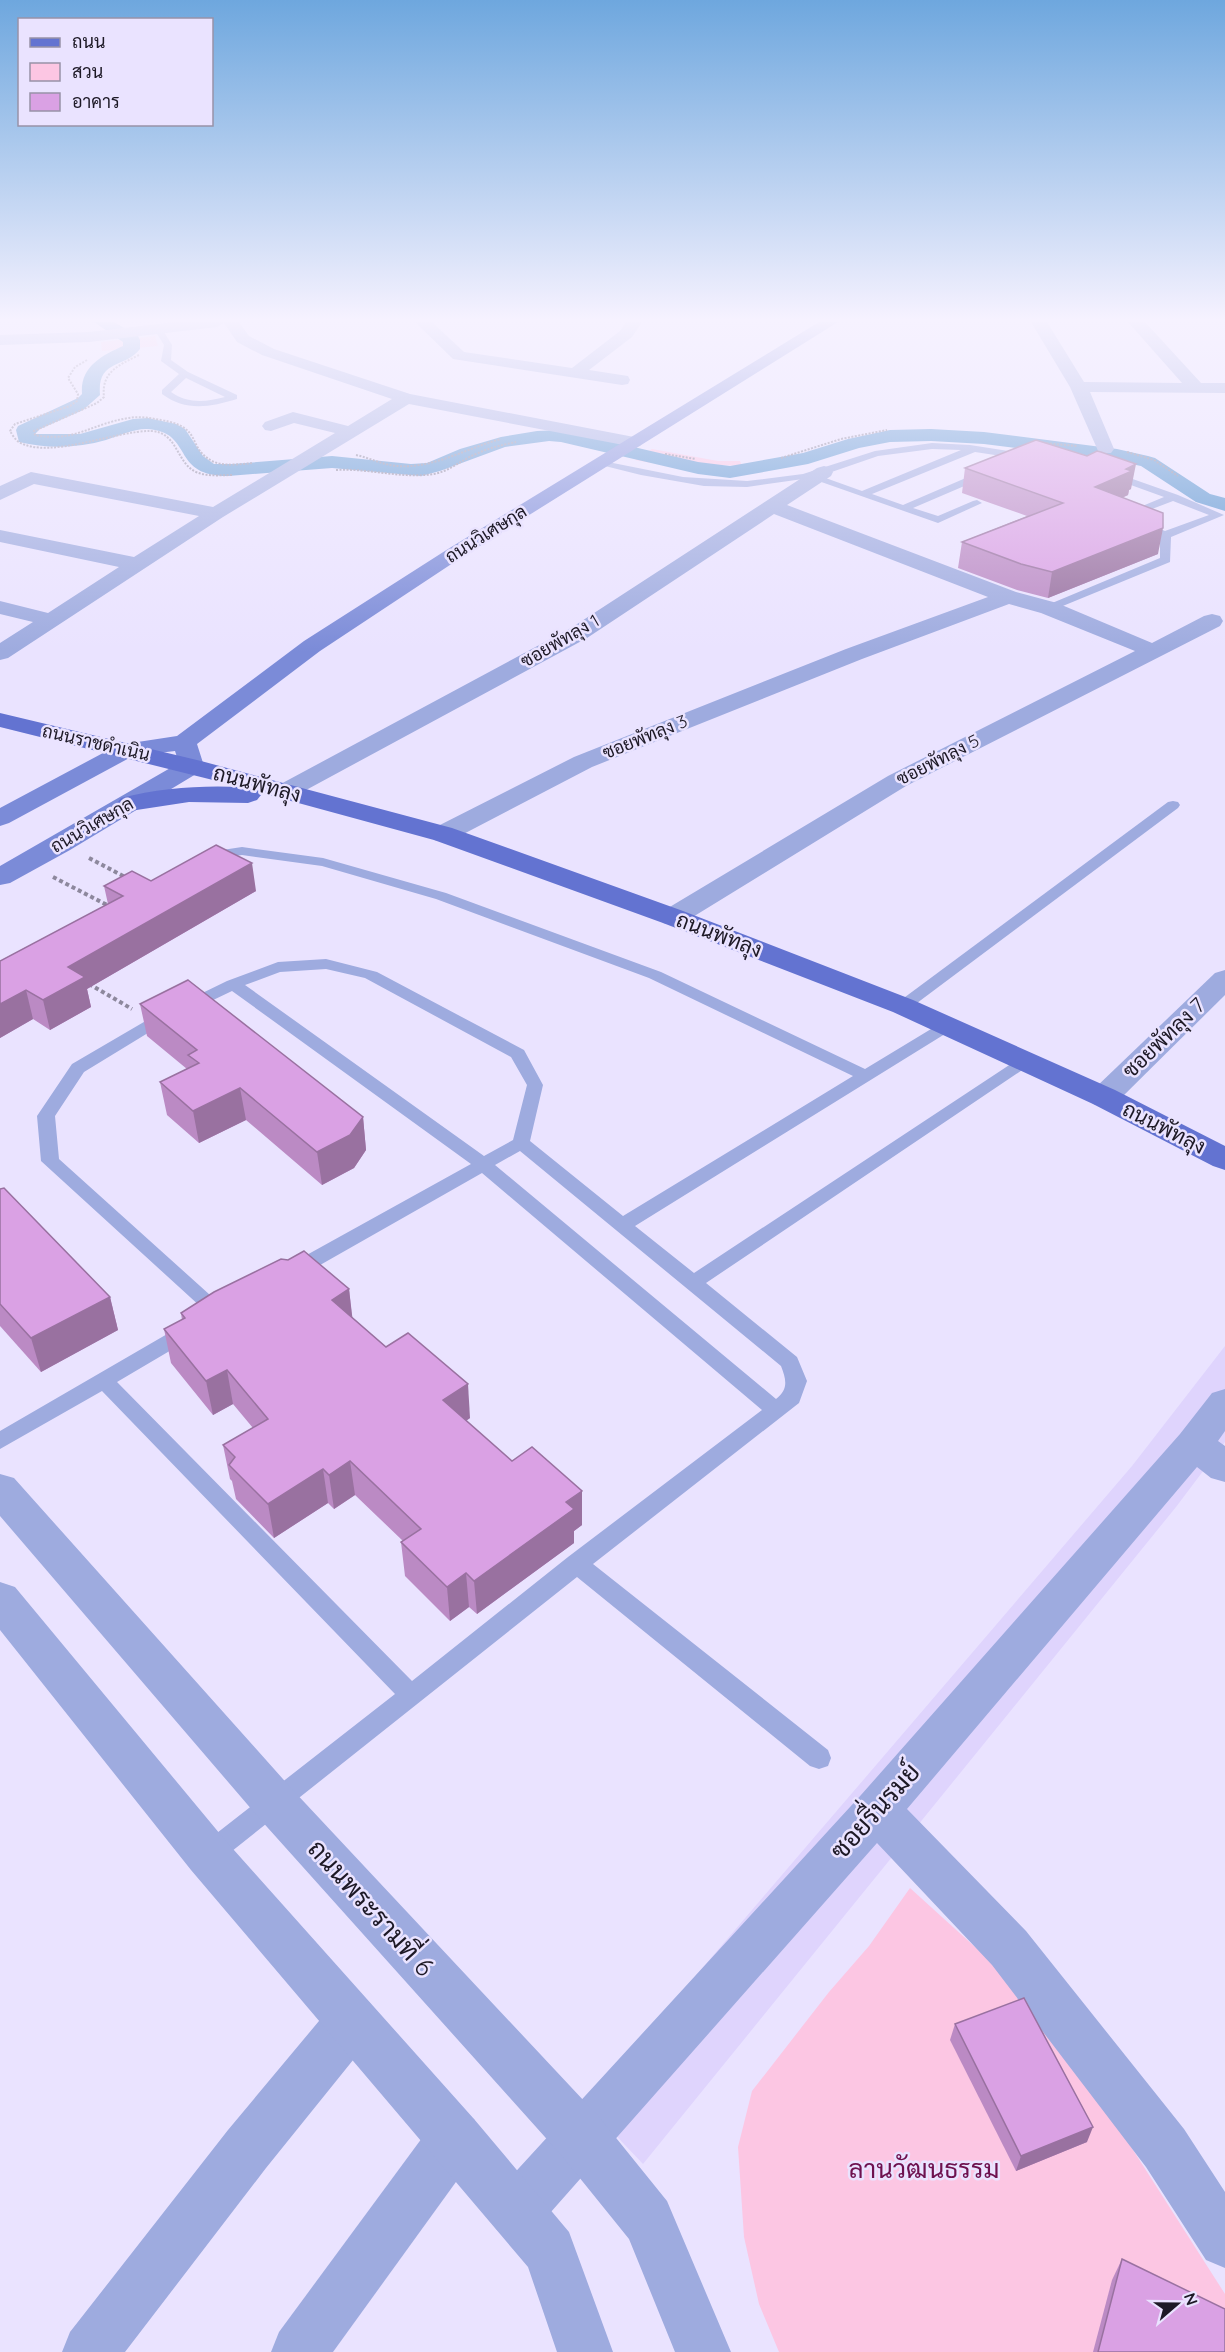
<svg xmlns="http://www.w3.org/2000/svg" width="1225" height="2352" font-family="Quicksand,Sarabun,sans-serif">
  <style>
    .built { fill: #dfd4fd }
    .green { fill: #fcc6e3 }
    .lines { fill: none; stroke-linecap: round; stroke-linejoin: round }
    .canal { fill: #5793cf; fill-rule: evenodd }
    .path-far1 { stroke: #8d889d; stroke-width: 2; stroke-dasharray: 2 1.5; stroke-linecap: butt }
    .path { stroke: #8d889d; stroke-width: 4; stroke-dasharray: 4 3; stroke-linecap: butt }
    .service { fill: #9eabdf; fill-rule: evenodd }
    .minor { fill: #9eabdf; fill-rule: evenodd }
    .tertiary { fill: #9eabdf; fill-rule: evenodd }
    .secondary { fill: #7b8bd8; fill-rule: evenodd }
    .primary { fill: #6373d1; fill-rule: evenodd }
    .wall { fill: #bb8ac4 }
    .shaded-wall { fill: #9971a0 }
    .building { fill: #daa1e4; stroke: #9971a0; stroke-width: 1.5 }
    .labels { text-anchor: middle; stroke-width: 5; stroke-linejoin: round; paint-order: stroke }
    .far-street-label { font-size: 18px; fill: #1d1926; stroke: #eae3ff }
    .street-label { font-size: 21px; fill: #1d1926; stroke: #eae3ff }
    .near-street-label { font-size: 26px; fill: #1d1926; stroke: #eae3ff }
    .near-park-label { font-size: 26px; fill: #6e114f; stroke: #eae3ff }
  </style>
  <rect width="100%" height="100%" fill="#eae3ff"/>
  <path class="built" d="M1225 1346V1442L1176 1507 643 2164 586 2104 1132 1466Z"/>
  <g class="green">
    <path d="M155 336 158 346 102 351 101 342Z"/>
    <path d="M652 449 718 461H740L742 466 701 464 661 456 651 463 635 460Z"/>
    <path d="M910 1888 1007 1976 1089 2081 1225 2294V2352H779L759 2304 744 2237 738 2147 752 2091 829 1992 869 1946Z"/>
  </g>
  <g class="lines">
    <path class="canal" d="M94 322H114L138 336 140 340V349C124 369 97 359 100 395L83 410 40 429 35 434H80L133 419 148 418 176 424 185 429 203 456 214 464H233L332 456 411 464 427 463 460 449 501 437 537 431 561 430 698 462 730 466 803 453 848 439 890 430 931 429 984 432 1117 449 1148 456 1155 458 1210 494 1225 498V511L1196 502 1141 466 1117 461 984 444 931 441 890 442 859 448 808 464 730 478 698 474 561 442 549 441 505 447 440 471 421 476 332 468 228 476C173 476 192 437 155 430 138 426 122 435 106 440 78 448 48 449 19 442L16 430 18 426 78 398 82 394C80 367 101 356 123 346V342Z"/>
    <g class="path-far1">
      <path d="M139 355C119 365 101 372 104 397L97 403 34 431 35 435C74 443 93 423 129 418 139 416 150 418 161 420 204 427 186 447 212 461 224 467 240 464 253 463"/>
      <path d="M87 360 75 367 68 378 78 394 77 401 70 406 15 424 10 431C12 434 15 440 19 442 49 460 117 430 151 431 178 432 176 463 196 472 208 477 221 475 233 475"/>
      <path d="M1043 443 1077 446"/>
      <path d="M1127 452 1154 460 1178 476"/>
      <path d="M665 454 696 459"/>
      <path d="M356 455C370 458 383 465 397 466 433 469 467 448 501 439"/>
      <path d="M781 458 841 439 887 430"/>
      <path d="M336 470C369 468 401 479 434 474 450 471 461 460 476 454 488 448 502 445 516 442"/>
    </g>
    <g class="path">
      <path d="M89 858 127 878"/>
      <path d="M53 877 107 905"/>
      <path d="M89 984 132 1009"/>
    </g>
    <g class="service">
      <path d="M158 326 161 327 172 345 171 360 188 372 237 395V399C210 407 186 412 162 394V390L179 374 161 361 164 345 154 329ZM186 378 225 397C206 402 188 404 171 392Z"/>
      <path d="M932 443 970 445 1028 454 1033 457 1028 460 975 452 872 494 903 505 982 471H990V475L913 508 938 516 973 501 977 500 982 503 938 523 810 478 747 487 704 486 641 475 593 463 598 460 683 477 747 481 803 474 875 451ZM932 449 961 450 862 491 820 476 878 456Z"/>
      <path d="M1110 471 1178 495 1224 515 1171 537 1170 562 1053 610H1045V606L1160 558V537L1116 517 1164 497 1106 476V472ZM1173 501 1209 515 1165 531 1131 517Z"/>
      <path d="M1173 801 1178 802 1180 805 1178 808 909 1009H897L895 1006 897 1003 1168 802Z"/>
      <path d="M242 847 323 858 446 893 661 972 865 1069 941 1023H953L955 1026 953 1029 635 1226 694 1273 1020 1058H1032L1034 1062 706 1283 797 1357 807 1381 799 1403 593 1564 828 1750 831 1758 828 1766 819 1769 810 1766 577 1577 217 1863 208 1867 199 1863 195 1855 199 1847 395 1694 102 1391 0 1449V1431L181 1326 188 1324 195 1326 198 1331 195 1336 117 1382 412 1681 568 1557 762 1410 482 1173 299 1277 292 1279 285 1277 282 1272 285 1267 471 1164 232 991 161 1025 84 1072 55 1116 59 1159 230 1313 227 1318 220 1320 213 1318 41 1161 37 1116 72 1064 149 1019 227 981 278 962 326 959 377 972 524 1050 543 1085 530 1141 623 1216 853 1076 649 978 436 899 322 866 242 855 209 860 202 856 209 852ZM326 969 365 978 511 1057 527 1085 513 1140 484 1156 245 985 280 972ZM520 1151 781 1366C786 1379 789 1389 776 1399L495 1165Z"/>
    </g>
    <g class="minor">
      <path d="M175 322H239L249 336 274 349 410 394 634 437 640 438 643 442 640 446 634 447 409 404 223 517 8 658 0 660V643L33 622 0 614V601L48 613 119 567 0 542V530L134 557 199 516 34 484 0 500V486L31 472 213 507 335 433 294 423 271 431 265 430 262 426 265 422 293 412 348 426 392 399 262 355 237 342 224 323 217 327 89 342 0 345V335L89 332Z"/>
      <path d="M415 322H432L464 352 572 368 620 331 626 322H642L632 337 589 370 628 376 630 380 628 384 622 385 453 359Z"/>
      <path d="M1031 322H1047L1084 382 1182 383 1128 322H1145L1201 383H1225V393L1090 392 1114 449 1111 453H1099L1070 387Z"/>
      <path d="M824 466 831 468 833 472 831 476 787 505 1016 592 1057 603 1152 643 1204 616 1212 614 1220 616 1223 621 1220 626 906 786 683 923 673 925 663 923 659 917 663 911 888 776 1135 651 1041 613 1009 604 862 659 592 767 452 840 443 842 434 840 430 834 434 828 574 757 846 649 988 597 774 514 587 638 295 796 286 799 277 796 273 791 277 786 571 628 817 468Z"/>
      <path d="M1225 970V995L1115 1104 1104 1107 1093 1104 1088 1097 1093 1090 1215 973Z"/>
      <path d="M1225 1389V1431L1218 1441 1225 1446V1482L1211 1478 1197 1467 907 1809 1026 1931 1184 2129 1225 2192V2268L1206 2260 1146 2167 992 1965 877 1843 535 2230 516 2238 497 2230 489 2211 497 2192 861 1795 1180 1434 1212 1393Z"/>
      <path d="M352 1996 370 2003 377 2021 370 2039 266 2168 125 2352H62L70 2332 228 2130 334 2003Z"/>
      <path d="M455 2112 474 2119 481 2138 474 2157 333 2352H271L279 2332 436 2119Z"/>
    </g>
    <g class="tertiary">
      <path d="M0 1474 14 1478 291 1788 600 2118 667 2201 731 2352H675L629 2239 562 2156 259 1818 0 1516Z"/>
      <path d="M0 1582 15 1587 225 1840 474 2119 569 2232 613 2352H557L528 2267 191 1870 0 1630Z"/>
    </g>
    <path class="secondary" d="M819 322H838L462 557 320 651 197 744 204 766 201 771 70 850 10 883 0 885V866L179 763 175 751 133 756 9 823 0 826V808L118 745 177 736 304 641 448 549Z"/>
    <path class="primary" d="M0 713 201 761 452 828 683 911 913 1000 1115 1090 1225 1146V1170L1213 1166 1093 1104 893 1012 663 923 434 840 258 792 261 795 257 800 248 803 189 802 130 811 121 808 117 803 121 798C160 788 201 785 241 787L0 727Z"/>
  </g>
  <g class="wall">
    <path d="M1087 456 1131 489 1129 490 1128 495 1122 498 1158 554 1048 598 1017 590 958 568 962 542 1027 516 962 493 965 468Z"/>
    <path d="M151 881 256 891 87 989 91 1007 50 1030 33 1019 0 1038V961L108 904 104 886Z"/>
    <path d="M140 1004 363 1117 366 1150 354 1168 322 1185 246 1120 199 1143 167 1115 160 1082 187 1069 147 1036Z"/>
    <path d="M0 1189 110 1297 118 1330 41 1372 0 1326Z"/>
    <path d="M349 1289 352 1318 470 1418 466 1421 582 1525 574 1531V1543L477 1614 469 1607 450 1621 405 1576 401 1542 403 1541 355 1495 334 1509 328 1503 274 1538 236 1499 232 1481 230 1479 223 1445 253 1428 233 1404 213 1415 171 1363 164 1329 182 1320 181 1313Z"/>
    <path d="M955 2024 1087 2142 1016 2171 950 2040Z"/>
    <path d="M1122 2259 1225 2352H1093L1112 2280Z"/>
  </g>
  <g class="shaded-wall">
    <path d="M1136 464 1131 489 1129 490 1128 495 1090 512 1095 487 1126 469Z"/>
    <path d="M1163 528 1158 554 1048 598 1052 572Z"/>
    <path d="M252 863 256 891 87 989 91 1007 50 1030 43 1000 68 967Z"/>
    <path d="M26 990 33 1019 0 1038V1004Z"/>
    <path d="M240 1088 246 1120 199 1143 193 1111Z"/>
    <path d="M363 1117 366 1150 354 1168 322 1185 317 1152Z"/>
    <path d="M349 1289 353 1323 332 1300Z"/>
    <path d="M110 1297 118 1330 41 1372 31 1338Z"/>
    <path d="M227 1370 233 1404 213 1415 206 1381Z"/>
    <path d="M468 1384 470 1418 446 1434 443 1400Z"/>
    <path d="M350 1461 355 1495 334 1509 329 1475Z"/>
    <path d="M323 1469 328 1503 274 1538 268 1504Z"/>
    <path d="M582 1491V1525L574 1531V1543L477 1614 474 1581 566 1502Z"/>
    <path d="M466 1573 469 1607 450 1621 447 1587Z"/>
    <path d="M1093 2127 1087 2142 1016 2171 1021 2156Z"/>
  </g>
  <g class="building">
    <path d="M1036 440 1087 456 1097 451 1101 452 1136 464 1126 469 1132 471 1095 487 1163 513V528L1052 572 1021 564 962 542 1063 503 965 468Z"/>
    <path d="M216 845 252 863 68 967 85 977 43 1000 26 990 0 1004V961L123 896 104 886 132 871 151 881Z"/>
    <path d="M188 980 363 1117 350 1135 317 1152 240 1088 193 1111 160 1082 199 1063 188 1055 197 1050 140 1004Z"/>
    <path d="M4 1188 110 1297 31 1338 0 1304V1189Z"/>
    <path d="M304 1251 349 1289 332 1300 386 1347 408 1333 468 1384 443 1400 512 1461 532 1447 582 1491 566 1502 574 1509 474 1581 466 1573 447 1587 401 1542 421 1529 350 1461 329 1475 323 1469 268 1504 229 1465 235 1457 223 1445 268 1419 227 1370 206 1381 164 1329 185 1318 181 1313 214 1292 281 1259 288 1260Z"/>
    <path d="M1024 1998 1093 2127 1021 2156 955 2024Z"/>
    <path d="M1122 2259 1225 2309V2352H1098Z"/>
  </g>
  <linearGradient id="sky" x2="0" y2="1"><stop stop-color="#6ea7de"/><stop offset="0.49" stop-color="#f6f2ff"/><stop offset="1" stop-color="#f6f2ff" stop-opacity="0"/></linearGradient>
  <rect width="1225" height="652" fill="url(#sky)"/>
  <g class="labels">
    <g class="far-street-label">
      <text transform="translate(486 534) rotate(-32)" y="6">ถนนวิเศษกุล</text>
      <text transform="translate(560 641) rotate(-30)" y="6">ซอยพัทลุง 1</text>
      <text transform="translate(645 737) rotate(-22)" y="6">ซอยพัทลุง 3</text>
      <text transform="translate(96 743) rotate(13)" y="6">ถนนราชดำเนิน</text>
      <text transform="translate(938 760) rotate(-27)" y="6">ซอยพัทลุง 5</text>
      <text transform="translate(92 825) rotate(-30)" y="6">ถนนวิเศษกุล</text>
    </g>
    <g class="street-label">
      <text transform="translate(257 784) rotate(15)" y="7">ถนนพัทลุง</text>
      <text transform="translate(719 935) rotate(21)" y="7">ถนนพัทลุง</text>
      <text transform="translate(1164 1038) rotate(-44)" y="7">ซอยพัทลุง 7</text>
      <text transform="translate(1164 1128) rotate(27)" y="7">ถนนพัทลุง</text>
    </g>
    <g class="near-street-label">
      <text transform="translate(875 1811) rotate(-48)" y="9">ซอยรื่นรมย์</text>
      <text transform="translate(371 1908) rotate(48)" y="9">ถนนพระรามที่ 6</text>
    </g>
    <g class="near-park-label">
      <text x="924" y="2178">ลานวัฒนธรรม</text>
    </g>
  </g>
  <rect x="18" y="18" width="195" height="108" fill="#eae3ff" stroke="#9892a8" stroke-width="1.5"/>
  <rect x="30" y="38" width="30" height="9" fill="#6373d1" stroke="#9892a8" stroke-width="1.5"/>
  <text x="72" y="48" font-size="18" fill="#1d1926">ถนน</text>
  <rect x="30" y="63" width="30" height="18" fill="#fcc6e3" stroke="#9892a8" stroke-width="1.5"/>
  <text x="72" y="78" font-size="18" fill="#1d1926">สวน</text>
  <rect x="30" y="93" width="30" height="18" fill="#daa1e4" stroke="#9892a8" stroke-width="1.5"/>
  <text x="72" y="108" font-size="18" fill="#1d1926">อาคาร</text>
  <g transform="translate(1177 2304) rotate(70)" stroke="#eae3ff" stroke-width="4.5" paint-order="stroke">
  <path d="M0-4.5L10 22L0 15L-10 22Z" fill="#1d1926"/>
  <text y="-9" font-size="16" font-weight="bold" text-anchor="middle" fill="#1d1926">N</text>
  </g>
</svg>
